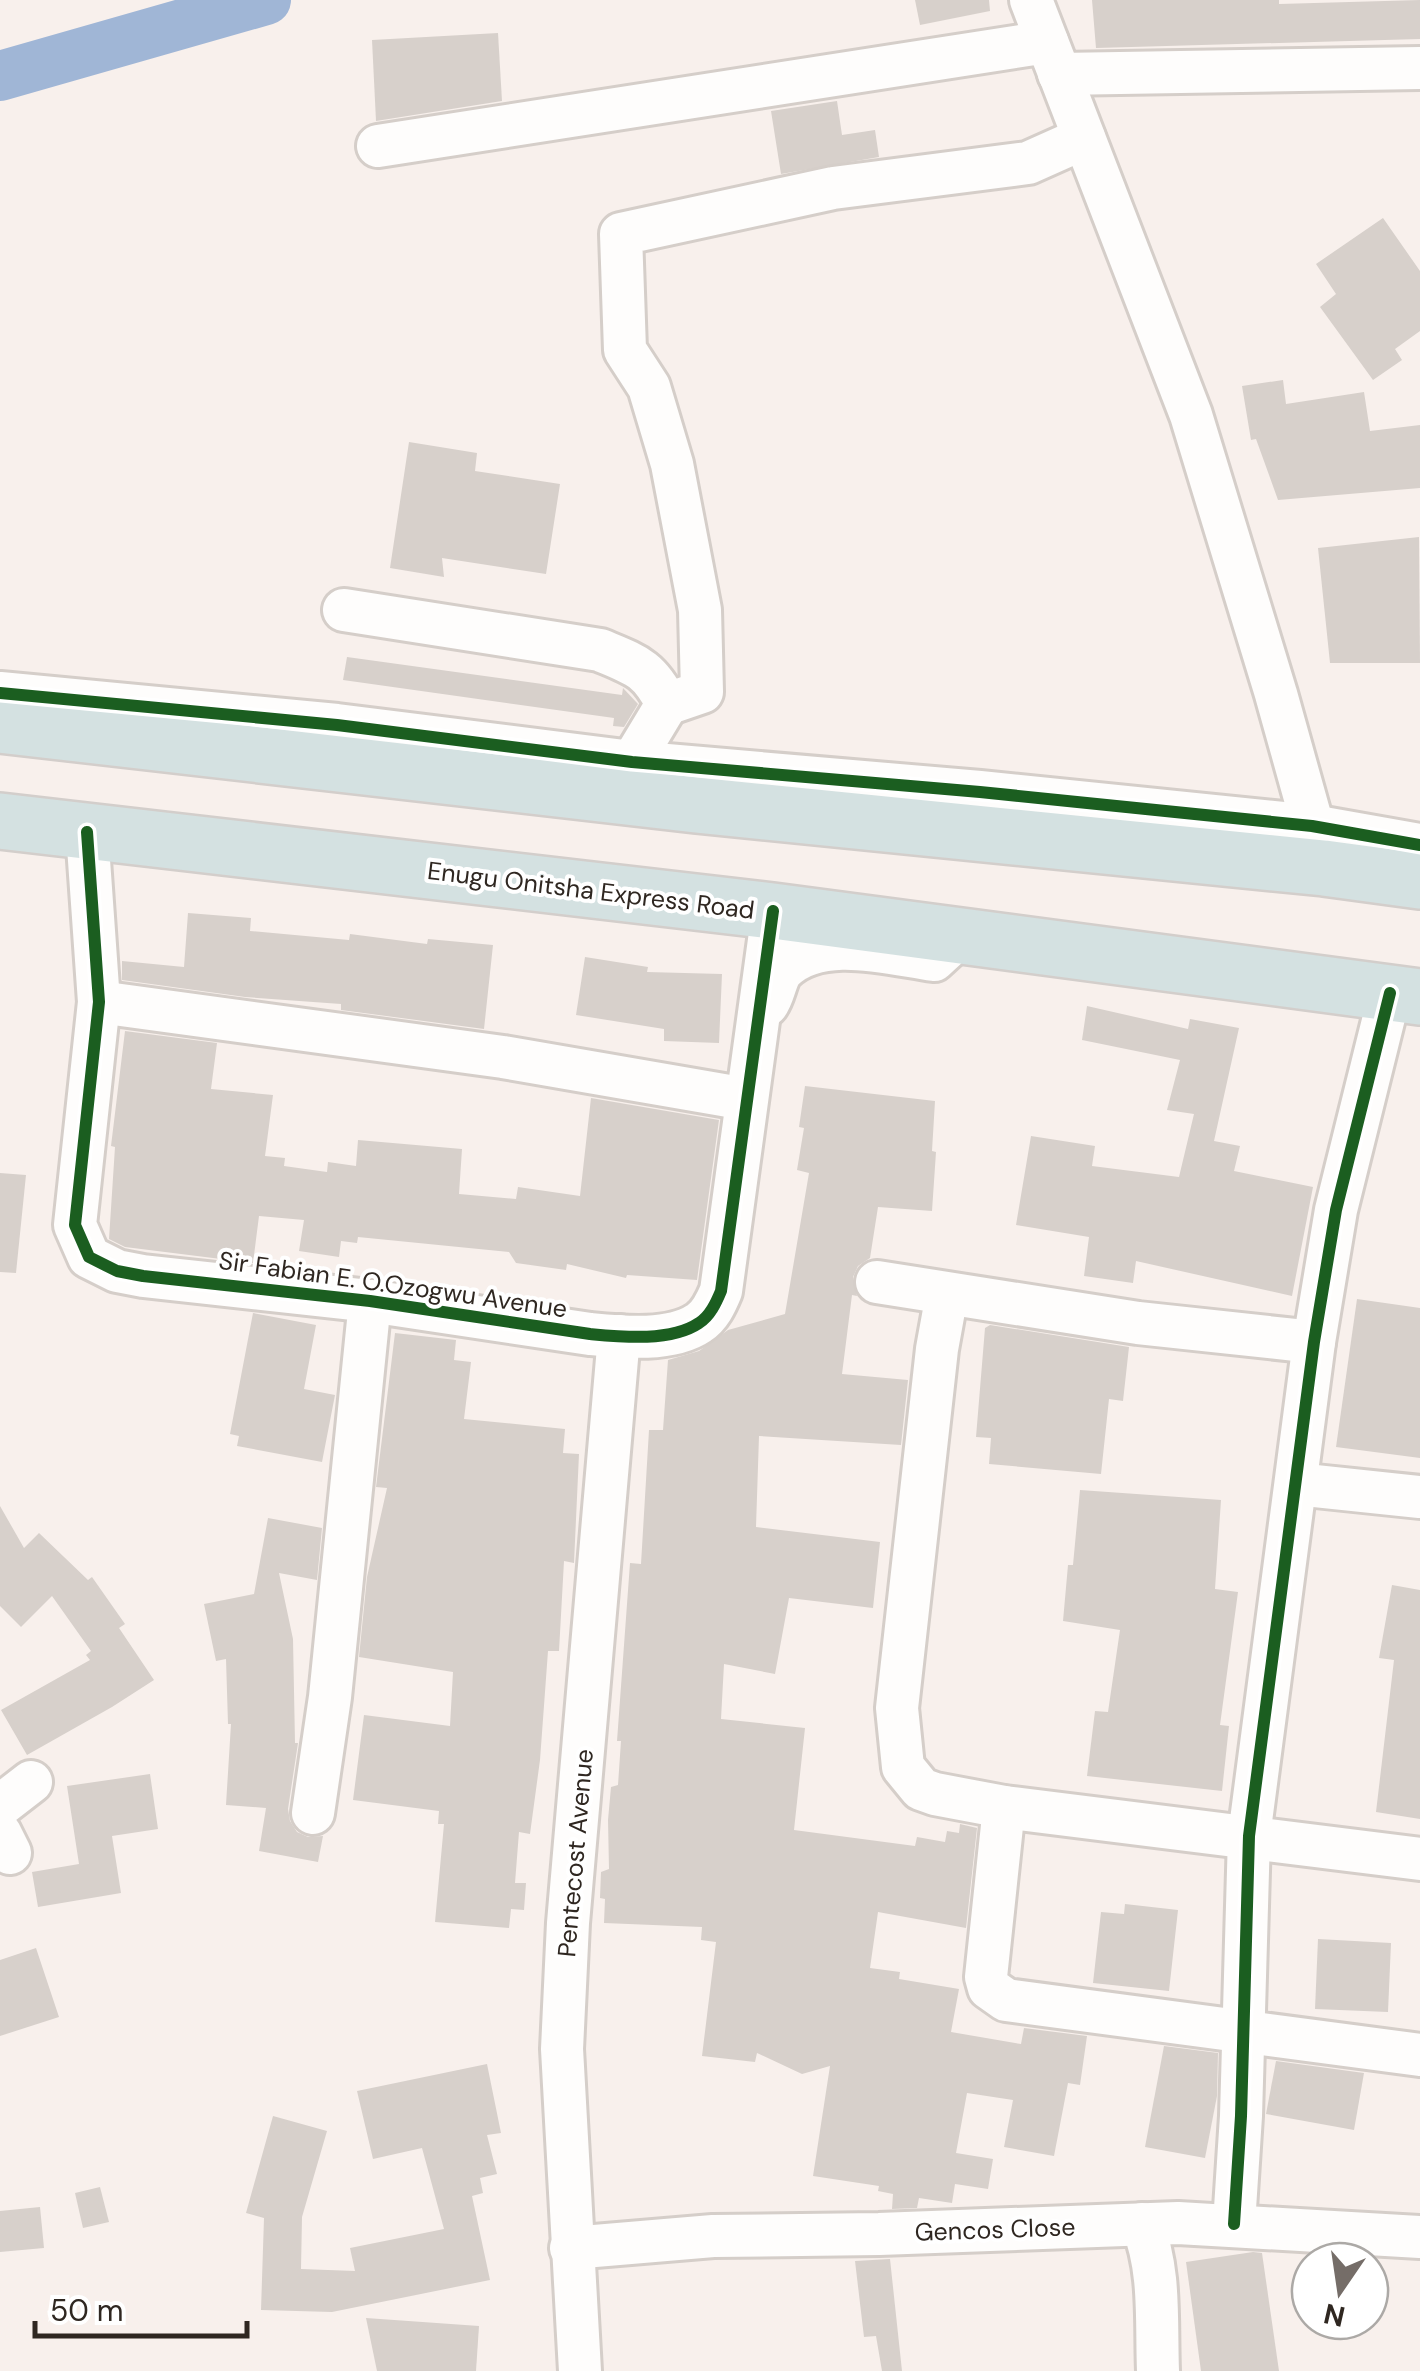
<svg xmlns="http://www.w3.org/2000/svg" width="1420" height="2371" font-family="'DM Sans',sans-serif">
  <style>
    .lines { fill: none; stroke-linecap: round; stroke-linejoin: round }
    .river { stroke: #a0b6d6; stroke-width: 50 }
    .building { fill: #d7d0cb }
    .minor-casing { stroke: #d5cec9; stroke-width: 48 }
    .highway-casing { stroke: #d3cecb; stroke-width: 60 }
    .minor { stroke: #fefdfc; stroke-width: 42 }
    .highway { stroke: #d4e1e1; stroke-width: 55 }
    .cycleway-casing { stroke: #fff; stroke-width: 19 }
    .cycleway { stroke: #1b5e20; stroke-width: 12 }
    .labels { text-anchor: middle; stroke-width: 8; stroke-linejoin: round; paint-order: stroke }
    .street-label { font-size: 25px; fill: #2f2721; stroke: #fff }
  </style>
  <rect width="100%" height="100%" fill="#f8f0ec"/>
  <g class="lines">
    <path class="river" d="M0 76 266 0"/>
  </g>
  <g class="building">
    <path d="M915 0H989L990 11 920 25Z"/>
    <path d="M1092 0H1279V4L1420 0V39L1096 48Z"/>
    <path d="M498 33 502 101 376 121 372 40Z"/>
    <path d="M837 101 842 135 875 130 879 157 781 174 771 111Z"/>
    <path d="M1383 218 1420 271V331L1395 349 1402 360 1373 380 1320 307 1336 294 1316 264Z"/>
    <path d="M1283 380 1286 404 1364 392 1370 431 1420 425V488L1278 500 1256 439 1251 440 1242 386Z"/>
    <path d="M409 442 477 453 475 471 560 484 546 574 442 558 444 577 390 568Z"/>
    <path d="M1419 537 1420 663H1330L1318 548Z"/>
    <path d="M347 657 622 695 623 688 638 704 624 727 613 726 614 718 343 680Z"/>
    <path d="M188 913 251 918 250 931 349 940 350 934 427 944 428 939 493 945 484 1029 341 1010V1004L245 997 122 980V961L184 967Z"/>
    <path d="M585 957 648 967 647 972 722 974 719 1043 664 1041V1029L576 1015Z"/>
    <path d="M1087 1006 1188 1029 1190 1019 1239 1028 1214 1141 1240 1146 1234 1171 1313 1187 1292 1296 1136 1261 1133 1283 1084 1276 1089 1237 1016 1225 1031 1136 1095 1146 1092 1166 1179 1177 1194 1114 1167 1110 1180 1060 1082 1040Z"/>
    <path d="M125 1031 217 1043 211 1089 273 1095 265 1156 285 1158 284 1166 327 1172 328 1162 356 1166 358 1140 462 1149 459 1194 516 1199 518 1187 580 1196 591 1098 719 1120 697 1280 627 1275 626 1278 567 1264 566 1270 516 1263 509 1252 358 1237 357 1243 341 1241 339 1257 299 1251 304 1220 259 1216 253 1263 125 1247 109 1239 115 1147 111 1146Z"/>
    <path d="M805 1086 935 1101 932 1151 936 1152 932 1211 878 1207 870 1258 858 1266 853 1277 857 1296 852 1295 842 1374 908 1380 901 1445 759 1436 756 1527 880 1542 873 1608 789 1598 775 1674 724 1664 721 1719 805 1728 794 1830 915 1846 917 1837 945 1842 947 1831 959 1833 960 1824 977 1828 966 1928 878 1912 870 1968 900 1972 899 1979 959 1989 951 2032 1021 2044 1024 2028 1087 2036 1080 2085 1068 2083 1054 2156 1004 2147 1013 2100 967 2093 956 2153 993 2159 988 2189 955 2184 952 2203 919 2198 917 2208 892 2209 893 2194 878 2191 879 2186 813 2176 830 2066 802 2074 757 2053 755 2062 702 2056 716 1942 701 1940 702 1927 604 1923 605 1899 600 1898 601 1872 609 1869 608 1820 611 1787 618 1785 621 1741H617L630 1563 641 1564 649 1430H663L668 1360 699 1351 728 1330 785 1314 809 1173 797 1170 804 1128 799 1127Z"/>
    <path d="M0 1173 26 1175 16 1273 0 1272Z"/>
    <path d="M1357 1299 1420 1308V1458L1336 1447Z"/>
    <path d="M253 1313 316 1325 304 1389 335 1395 322 1462 237 1446 239 1436 230 1434Z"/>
    <path d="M990 1325 1129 1347 1123 1401 1109 1399 1101 1474 989 1464 991 1438 976 1437 985 1328Z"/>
    <path d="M395 1333 456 1340 454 1360 471 1362 464 1419 565 1429 563 1453 579 1454 574 1563 564 1561 559 1651H548L540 1760 530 1834 519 1832 515 1883H526L524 1910 511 1909 509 1928 435 1922 444 1824H438L439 1811 353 1800 364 1715 450 1726 453 1672 359 1657 367 1577 387 1488 376 1487Z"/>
    <path d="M1080 1490 1221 1500 1215 1589 1238 1592 1220 1725 1229 1726 1222 1791 1087 1776 1095 1711 1108 1712 1120 1630 1063 1621 1068 1565H1073Z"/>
    <path d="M0 1506 24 1548 39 1533 88 1580 92 1577 125 1624 119 1628 154 1680 112 1707 27 1755 1 1710 90 1660 86 1655 91 1651 52 1596 21 1627 0 1606Z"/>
    <path d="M268 1518 322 1528 317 1580 279 1573 293 1639 295 1743H298L288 1809 290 1821 297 1832 308 1837 323 1836 318 1862 259 1851 266 1808 226 1805 231 1724H228L226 1659 216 1661 204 1604 254 1594Z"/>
    <path d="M1392 1585 1420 1590V1819L1376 1812 1394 1660 1379 1658Z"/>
    <path d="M150 1774 158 1829 112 1836 121 1893 38 1907 32 1872 79 1864 67 1786Z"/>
    <path d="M1125 1904 1178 1910 1169 1991 1093 1983 1101 1912 1124 1914Z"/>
    <path d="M1318 1939 1391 1943 1388 2012 1315 2009Z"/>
    <path d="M36 1948 59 2017 0 2036V1960Z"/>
    <path d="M1164 2046 1218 2053 1217 2096 1205 2158 1145 2147Z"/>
    <path d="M1276 2061 1364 2073 1354 2130 1266 2114Z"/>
    <path d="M487 2064 501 2133 487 2135 497 2174 480 2178 483 2193 472 2196 490 2280 332 2312 261 2310 264 2218 246 2213 273 2116 327 2131 302 2217 301 2269 355 2271 350 2248 444 2229 422 2148 373 2159 357 2091Z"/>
    <path d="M100 2187 109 2222 83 2228 75 2193Z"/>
    <path d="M40 2207 44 2248 0 2252V2211Z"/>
    <path d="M1253 2252 1262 2253 1279 2371H1201L1186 2262Z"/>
    <path d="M890 2259 902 2371H882L876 2336 864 2337 855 2261Z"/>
    <path d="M366 2318 479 2326 476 2371H377Z"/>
  </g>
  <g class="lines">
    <g class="minor-casing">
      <g id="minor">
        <path d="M1031 0 1191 415 1276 694 1319 848"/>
        <path d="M1059 74 1420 68"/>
        <path d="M378 146 1047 42"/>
        <path d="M344 610 600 650C636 665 649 668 667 704L632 762"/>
        <path d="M0 693 337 725 632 762 980 792 1312 826 1420 845"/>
        <path d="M667 704 702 692 700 610 672 464 649 387 625 350 621 234 833 188 1028 163 1084 138"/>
        <path d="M87 832 99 1002 75 1225 89 1257 117 1271 143 1276 370 1301 590 1334C622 1337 671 1342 699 1323 710 1316 716 1303 721 1291L773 911"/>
        <path d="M99 1002 503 1057 746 1099"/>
        <path d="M767 1005C775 994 775 979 783 970 820 933 890 954 934 960L959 937"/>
        <path d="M877 1282 1138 1323 1314 1342"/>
        <path d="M947 1294 937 1349 897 1708 903 1767 921 1789 935 1794 1004 1807 1420 1859"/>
        <path d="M1296 1484 1420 1497"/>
        <path d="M0 1806 31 1782"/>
        <path d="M1004 1807 986 1977 989 1988 1006 2000 1420 2055"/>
        <path d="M313 1813 330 1697 370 1301"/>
        <path d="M0 1833 10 1853"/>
        <path d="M1142 2224C1161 2271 1156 2321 1158 2371"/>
        <path d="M1234 2224 1241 2116 1249 1836 1314 1342 1336 1210 1390 993"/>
        <path d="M571 2248 713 2236 879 2234 1178 2223 1420 2237"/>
        <path d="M580 2371 562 2049 568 1923 619 1336"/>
      </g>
    </g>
    <g class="highway-casing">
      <g id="highway">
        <path d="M0 725 696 805 1324 868 1420 881"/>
        <path d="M0 821 773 911 1420 997"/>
      </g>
    </g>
    <use href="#minor" class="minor"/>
    <use href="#highway" class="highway"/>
    <g class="cycleway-casing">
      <g id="cycleway">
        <path d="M0 693 337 725 632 762 980 792 1312 826 1420 845"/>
        <path d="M87 832 99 1002 75 1225 89 1257 117 1271 143 1276 370 1301 590 1334C622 1337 671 1342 699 1323 710 1316 716 1303 721 1291L773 911"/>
        <path d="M1234 2224 1241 2116 1249 1836 1314 1342 1336 1210 1390 993"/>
      </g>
    </g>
    <use href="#cycleway" class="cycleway"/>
  </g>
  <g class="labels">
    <g class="street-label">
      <text transform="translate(591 890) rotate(7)" y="9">Enugu Onitsha Express Road</text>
      <text transform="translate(393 1284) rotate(8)" y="9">Sir Fabian E. O.Ozogwu Avenue</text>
      <text transform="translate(575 1853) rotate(-85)" y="9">Pentecost Avenue</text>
      <text transform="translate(995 2229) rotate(-2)" y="9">Gencos Close</text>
    </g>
  </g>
  <g transform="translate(1340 2291) rotate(193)"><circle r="48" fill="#ffffff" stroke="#aca9a6" stroke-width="2.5"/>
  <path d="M0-8L18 38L0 25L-18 38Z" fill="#756d68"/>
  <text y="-15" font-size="28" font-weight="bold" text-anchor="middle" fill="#2f2721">N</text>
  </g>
  <path d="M35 2321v15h212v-15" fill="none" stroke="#2f2721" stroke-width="5"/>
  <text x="50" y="2321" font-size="30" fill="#2f2721" stroke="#ffffff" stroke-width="8" paint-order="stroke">50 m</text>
</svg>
